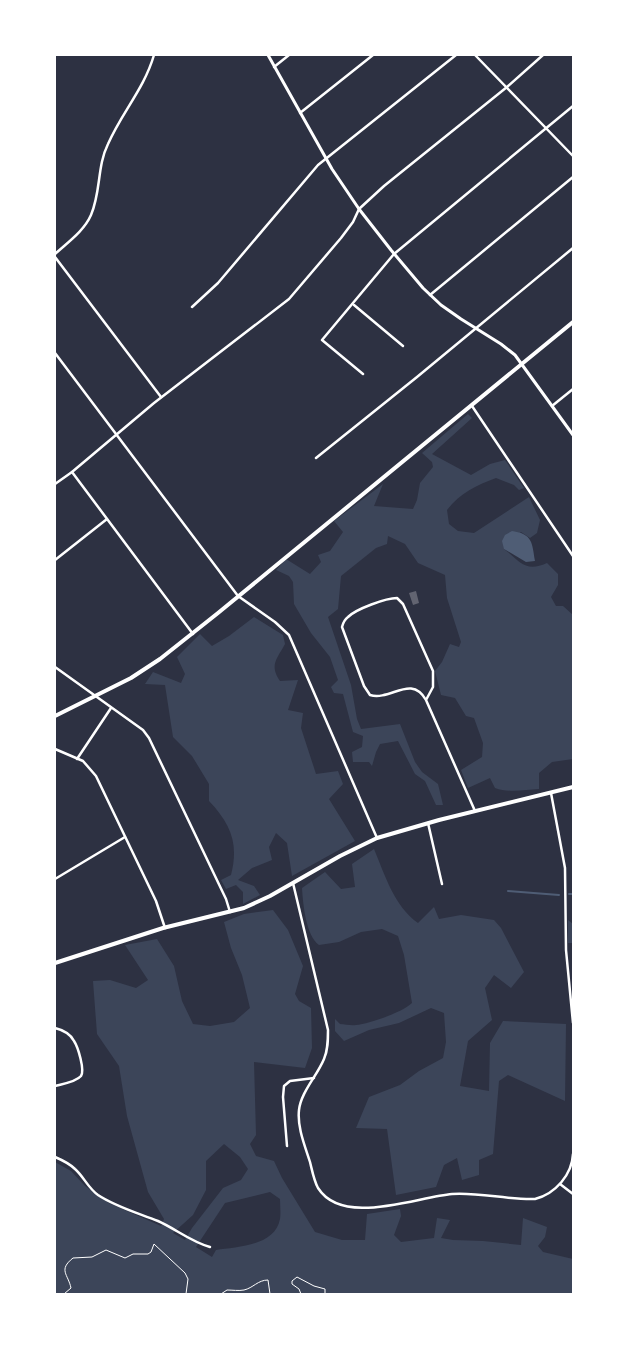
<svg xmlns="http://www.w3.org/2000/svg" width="628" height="1349" font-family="'Sofia Sans Condensed',sans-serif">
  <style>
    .green { fill: #3c4559; fill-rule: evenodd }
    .water { fill: #4f5d75 }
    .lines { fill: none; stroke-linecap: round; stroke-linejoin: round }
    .stream { stroke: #4f5d75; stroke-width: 2 }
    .building { fill: #626471 }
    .path { stroke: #fff; stroke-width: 1 }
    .minor { stroke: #fff; stroke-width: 2.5 }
    .tertiary { stroke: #fff; stroke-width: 3 }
    .secondary { stroke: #fff; stroke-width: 4 }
  </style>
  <rect width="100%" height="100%" fill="#2d3142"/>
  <g class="green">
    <path d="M468 414 472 418 432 454 471 475 490 464 505 460 524 488 519 490 514 485 496 478C477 485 460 493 447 510L449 524 458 531 474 533 529 497 540 520 537 533 530 538 521 532 504 549C520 561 525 573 547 563L558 574V585L551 597 556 606H563L573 615V759L552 762 539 773V789C524 790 509 793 495 788L490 778 468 788 461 770 482 757 483 743 474 718 466 716 455 698 441 695 435 671 442 662 450 644 459 647 461 642 447 598 445 575 418 563 405 544 388 536 387 544 376 548 341 576 338 609 328 617 351 685 357 719 361 729 400 724 415 762 422 772 438 784 443 805H436L425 781 415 774 398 741 380 744 376 752 372 766 369 762H353L352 752 362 747 363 736 353 732 343 694 334 693 331 687 338 680 330 657 311 633 294 604 293 582 289 576 276 570 286 559 310 574 321 562 318 555 330 551 343 532 334 521 383 484 374 506 413 509 417 500 420 483 433 467 432 462 422 453Z"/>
    <path d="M254 617 283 635 285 644C277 659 269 665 280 681L298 680 288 710 303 713 301 728 316 774 338 771 343 784 329 799 355 841 292 876 287 843 276 833 269 847 272 860 252 868 238 880 254 886 260 895 243 904V892L236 885 226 889 221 880 231 875C239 844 231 824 209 801V784L192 756 173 737 165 685 145 684 153 672 181 683 185 674 177 657 200 634 212 646 229 636Z"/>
    <path d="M374 849C385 875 394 906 418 923L434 907 439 919 461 915 494 920 501 928 524 972 511 988 494 975 485 988 492 1020 468 1041 460 1086 489 1091 490 1043 503 1021 566 1024 565 1101 508 1075 499 1081 493 1154 479 1160V1175L462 1180 457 1158 444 1165 436 1187 396 1195 387 1129 356 1128 369 1097 400 1085 419 1071 443 1058 446 1042 444 1013 431 1008 399 1023 369 1030 344 1041 335 1031V1019L340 1024C345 1024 351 1026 356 1025 369 1024 403 1012 412 1003L404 955 398 936 382 929 361 932 339 942 319 945C306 936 303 904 302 888L325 872 341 889 355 887 352 864Z"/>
    <path d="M273 910 288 930 303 966 295 994 299 1001 311 1008 312 1048 305 1068 254 1062 256 1135 250 1144 256 1156 274 1161 282 1178 315 1232 342 1240H365L367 1214 400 1209 401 1216 394 1235 401 1242 434 1238 437 1218 450 1220 441 1238 453 1240 483 1241 521 1245 523 1218 547 1227 545 1237 538 1246 543 1252 573 1259V1294H55V1162L71 1171 85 1186 109 1203 161 1226 164 1219 148 1192 127 1116 119 1066 97 1034 93 981 110 980 136 988 148 980 125 945 157 939 174 966 182 1001 193 1024 210 1026 234 1022 250 1008 242 975 231 948 224 922 244 914ZM224 1144 240 1157 248 1169 241 1180 223 1188 192 1228 185 1240 173 1233 193 1215 206 1190V1161ZM270 1192 280 1199C280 1206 281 1213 280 1219 275 1246 237 1247 216 1250L212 1257 196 1247 225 1203Z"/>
    <path d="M568 920 573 924V943H568Z"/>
  </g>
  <path class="water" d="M512 531C533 534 532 543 535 561L526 562 504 549 502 541 505 535Z"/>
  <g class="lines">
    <g class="stream">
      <path d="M508 891 559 895"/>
      <path d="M569 894H573"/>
    </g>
  </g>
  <path class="building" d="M416 591 419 603 413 605 409 593Z"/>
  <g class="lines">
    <g class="path">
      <path d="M64 1294 71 1288C68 1274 58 1270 73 1258L92 1257 106 1250 125 1258 133 1254H148L151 1252 154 1244 185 1273 188 1279 186 1294"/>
      <path d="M221 1294 227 1290C232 1290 239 1291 244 1290 253 1288 258 1280 268 1280L270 1294"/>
      <path d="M301 1294 299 1289 292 1284V1281L297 1277 314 1286 325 1289V1294"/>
    </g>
    <g class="minor">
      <path d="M475 55 573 156"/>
      <path d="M274 67 289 55"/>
      <path d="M300 113 373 55"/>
      <path d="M55 254C68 242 84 231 91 215 101 192 97 166 108 144 122 112 144 89 154 55"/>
      <path d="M55 257 161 397"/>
      <path d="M430 295 573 177"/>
      <path d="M354 305 403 346"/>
      <path d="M192 307 218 283 318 165 456 55"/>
      <path d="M55 353 238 596 275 622 289 635 377 838"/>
      <path d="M363 374 322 340 394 254 573 106"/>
      <path d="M472 406 573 556"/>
      <path d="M552 406 573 389"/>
      <path d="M316 458 417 377 573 248"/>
      <path d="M72 472 193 634"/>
      <path d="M55 484 72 472 154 403 289 299 341 238 353 222 359 209 384 186 507 87 543 55"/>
      <path d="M55 560 107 519"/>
      <path d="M55 667 143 730 149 738 226 899 230 912"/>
      <path d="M426 700C411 674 391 701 370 695L364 686 342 627C343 623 344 620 348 617 356 609 386 598 397 598L403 604 433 671V687L426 700 475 811"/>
      <path d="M55 749 83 761 96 776 156 901 165 928"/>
      <path d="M77 759 111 708"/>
      <path d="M551 793 565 868 566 950 573 1023"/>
      <path d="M428 823 442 884"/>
      <path d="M55 879 125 837"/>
      <path d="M293 883 328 1030C328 1040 328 1050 324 1059 317 1076 301 1092 299 1110 297 1127 305 1146 310 1162 312 1170 314 1181 318 1188 343 1227 416 1197 452 1194 479 1192 507 1200 535 1199 555 1194 572 1175 573 1154"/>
      <path d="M55 1028C63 1030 70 1033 74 1041 78 1047 85 1070 81 1076 76 1082 62 1084 55 1086"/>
      <path d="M287 1146 283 1097 284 1086 290 1081 314 1078"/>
      <path d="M55 1157C62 1160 69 1163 75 1169 84 1177 88 1188 98 1195 116 1207 138 1213 158 1221 176 1229 191 1242 210 1247"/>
      <path d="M560 1184 573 1194"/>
    </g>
    <path class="tertiary" d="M268 55 332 169 359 209 391 250 423 288 441 305 461 319 501 344 515 355 573 435"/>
    <g class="secondary">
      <path d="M55 716 131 678 160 659 218 613 573 322"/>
      <path d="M55 963 163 928 244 908 270 896 340 856 377 838 439 820 573 787"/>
    </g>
  </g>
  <rect width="628" height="1349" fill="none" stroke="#ffffff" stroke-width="112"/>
</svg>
